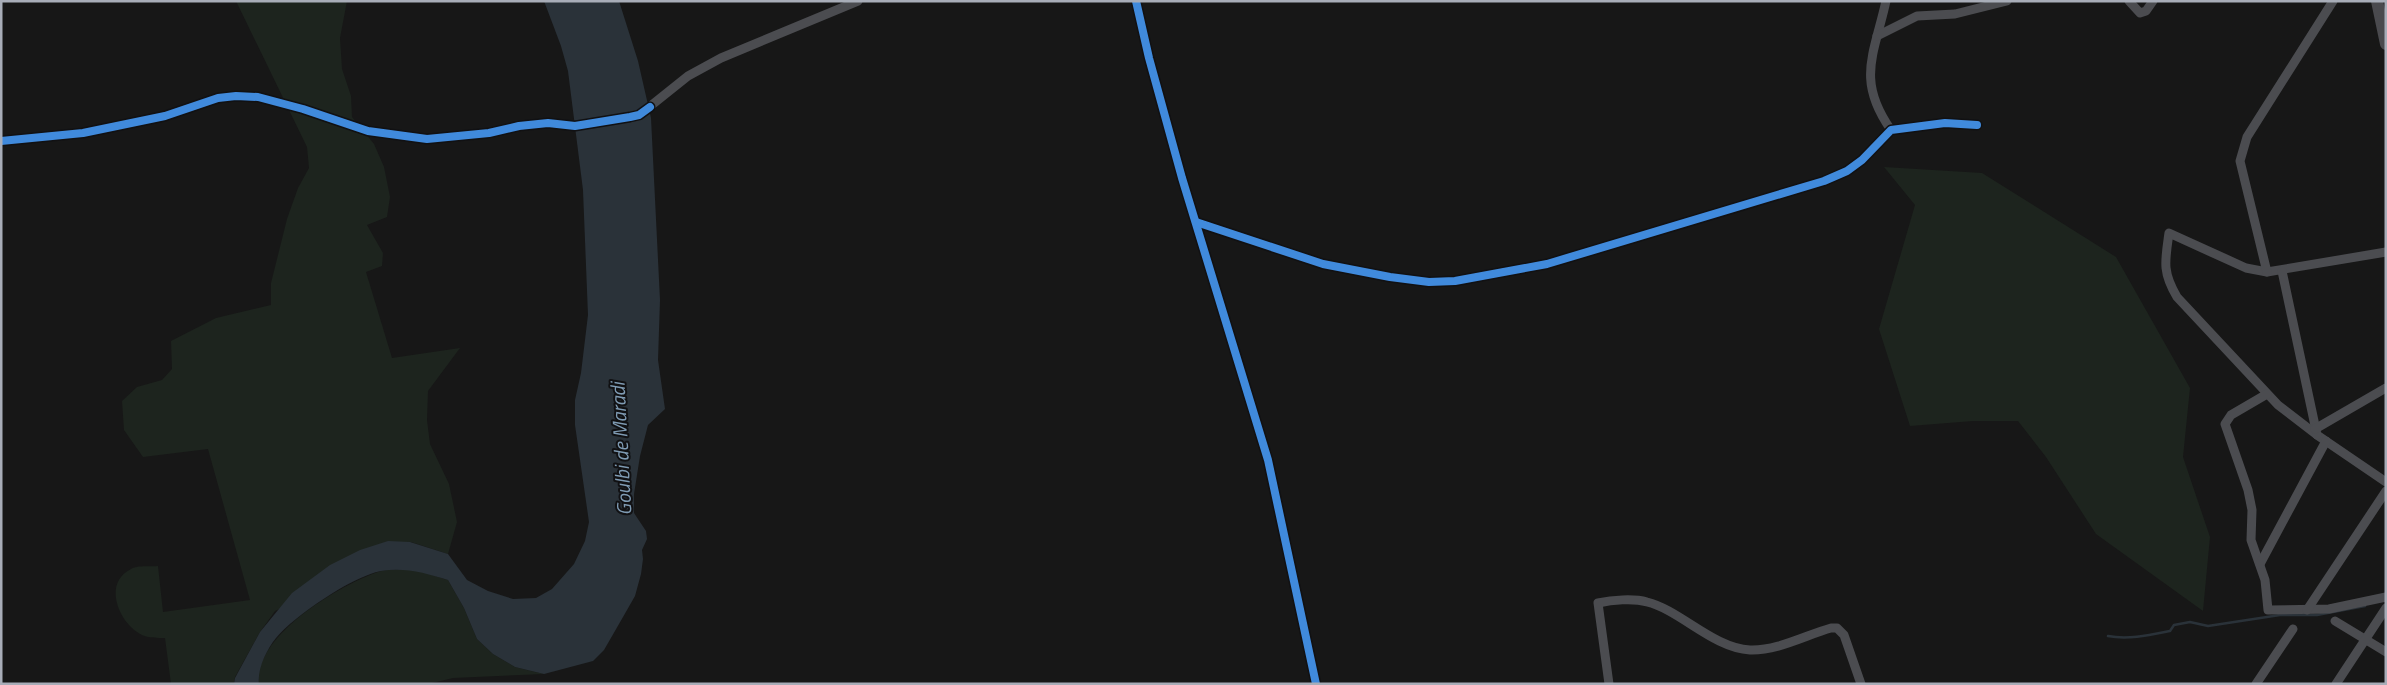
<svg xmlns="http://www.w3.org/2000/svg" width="2387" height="685" font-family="'Titillium Web',sans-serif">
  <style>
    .green { fill: #1d241e }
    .water { fill: #2a3239 }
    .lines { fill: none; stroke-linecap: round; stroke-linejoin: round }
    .stream { stroke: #2a3239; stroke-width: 2.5 }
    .street { stroke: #4b4c50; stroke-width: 9 }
    .secondary { stroke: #4a4a4e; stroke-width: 12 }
    .cycleway-casing { stroke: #111113; stroke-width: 11 }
    .cycleway { stroke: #408adc; stroke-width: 8 }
    .labels { text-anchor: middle; stroke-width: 4; stroke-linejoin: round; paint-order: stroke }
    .water-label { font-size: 20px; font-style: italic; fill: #7f9bb3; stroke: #111113 }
  </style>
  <rect width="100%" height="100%" fill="#171717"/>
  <g class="green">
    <path d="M236 1H347L340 38 342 69 351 96 352 117 374 144 384 167 390 197 387 217 367 225 383 253 382 266 366 272 392 358 460 348 428 391 427 420 430 444 449 484 457 522 448 554 411 542 275 611 260 632 235 677 234 684H171L165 638C159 638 148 638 142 635 119 624 102 583 131 569 137 565 150 567 158 566L163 612 250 600 208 449 143 457 124 430 122 401 137 387 162 380 172 369 171 341 216 318 271 305V283L287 219 298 188 309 168 307 147Z"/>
    <path d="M1884 167 1982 173 2116 257 2190 388 2183 457 2210 537 2203 611 2096 534 2046 457 2018 421H1973L1910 426 1879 329 1915 205Z"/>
    <path d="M416 570 448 580 464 608 477 639 493 654 515 667 544 674 453 678 428 684H259C253 636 340 585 378 572 389 568 405 570 416 570Z"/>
  </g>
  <path class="water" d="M544 1H619L638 61 651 118 660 300 658 360 665 409 648 425 640 456 634 494V513L646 531 647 539 642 550 643 559 641 574 635 596 623 617 604 650 593 661 544 674 515 667 493 654 477 639 464 608 448 580C426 573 404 567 381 571 353 576 294 616 276 638 267 649 257 669 259 684H234L235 678 260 632 292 593 330 565 360 550 388 541 410 542 448 554 467 580 488 591 513 599 536 598 552 589 574 564 585 541 589 522 575 425V400L581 373 588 315 583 190 568 71 561 46Z"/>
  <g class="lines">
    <path class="stream" d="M2108 636C2128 640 2150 635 2170 631L2174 625 2190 622 2208 626 2280 615H2317L2365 606"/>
    <g class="street">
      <path d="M1136 1 1149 58 1182 178 1268 460 1316 684"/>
      <path d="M1886 1C1874 55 1856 80 1891 130"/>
      <path d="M2129 1 2140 13 2146 11 2153 1"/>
      <path d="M1877 36 1917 16 1955 14 2007 1"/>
      <path d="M653 104 688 76 721 58 858 1"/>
      <path d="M1 141 83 133 165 116 218 98 236 96 258 97 303 109 368 131 427 139 489 133 519 126 548 123 575 126 630 117 639 115 650 107"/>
      <path d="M1196 222 1323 264 1390 277 1429 282 1455 281 1547 264 1824 181 1847 171 1862 160 1891 130 1945 123 1977 125"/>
      <path d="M2386 252 2267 272 2246 268 2169 233C2165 261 2162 272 2177 297L2278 405 2317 435 2386 482"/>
      <path d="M2282 271 2317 435"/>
      <path d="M2267 272 2240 161 2247 137 2333 1"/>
      <path d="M2267 394 2231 415 2225 424 2248 490 2252 510 2251 540 2265 580 2268 610 2329 609 2386 597"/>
      <path d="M2315 429 2386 388"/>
      <path d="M2260 564 2326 441"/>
      <path d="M2307 610 2386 491"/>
      <path d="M2335 621 2386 652"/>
      <path d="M1609 684 1598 603C1612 600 1633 598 1647 602 1680 610 1713 648 1750 650 1777 651 1806 635 1831 628H1837L1844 635 1861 684"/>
      <path d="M2256 684 2293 629"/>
      <path d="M2336 684 2386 608"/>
    </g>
    <path class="secondary" d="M2377 1 2386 44"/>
    <g class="cycleway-casing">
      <g id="cycleway">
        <path d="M1136 1 1149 58 1182 178 1268 460 1316 684"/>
        <path d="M1 141 83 133 165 116 218 98 236 96 258 97 303 109 368 131 427 139 489 133 519 126 548 123 575 126 630 117 639 115 650 107"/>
        <path d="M1196 222 1323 264 1390 277 1429 282 1455 281 1547 264 1824 181 1847 171 1862 160 1891 130 1945 123 1977 125"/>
      </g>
    </g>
    <use href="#cycleway" class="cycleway"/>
  </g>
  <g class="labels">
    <g class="water-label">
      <text transform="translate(621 449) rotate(-93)" y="7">Goulbi de Maradi</text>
    </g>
  </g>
  <rect width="2387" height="685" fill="none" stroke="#a8adb8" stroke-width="5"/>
</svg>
